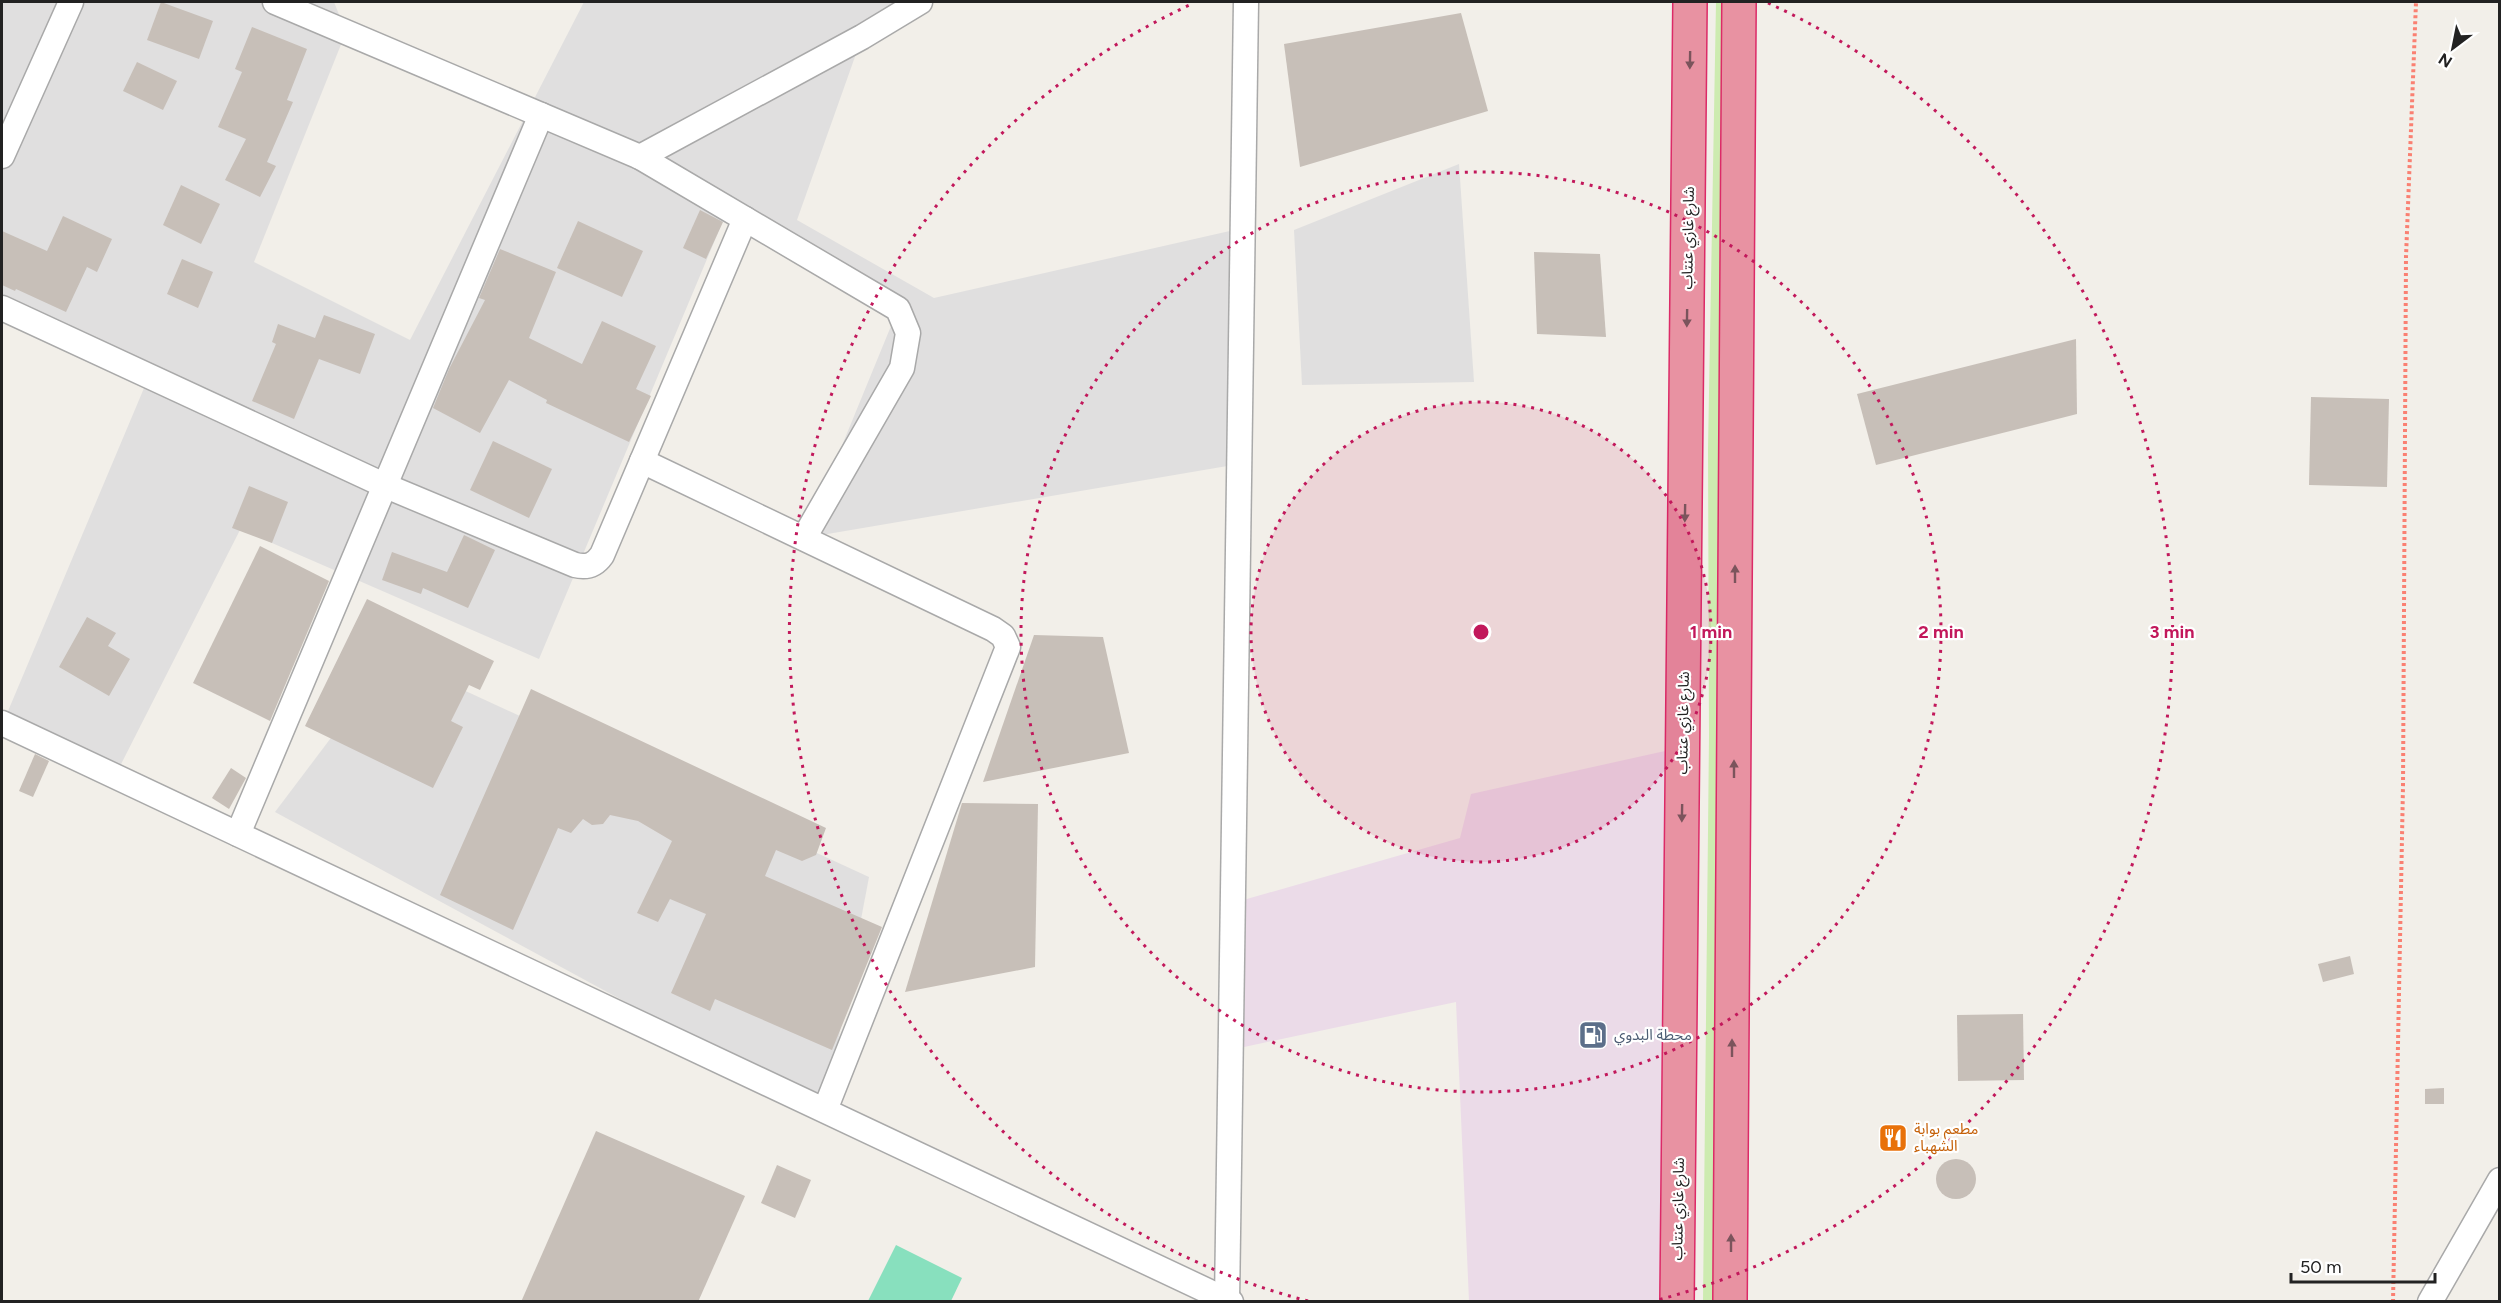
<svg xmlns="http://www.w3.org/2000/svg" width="2501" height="1303" font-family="Figtree,'Noto Sans Arabic',sans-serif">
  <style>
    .residential { fill: #e0dfdf }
    .industrial { fill: #ebdbe8 }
    .grass { fill: #cdebb0 }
    .pitch { fill: #88e0be }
    .building { fill: #c7bfb8 }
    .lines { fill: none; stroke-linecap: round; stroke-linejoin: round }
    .minor-casing { stroke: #a9a9a9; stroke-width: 27 }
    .highway-casing { stroke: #dc2a67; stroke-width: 36 }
    .path { stroke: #fa8072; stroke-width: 4; stroke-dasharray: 3 3; stroke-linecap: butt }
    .minor { stroke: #fff; stroke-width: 24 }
    .highway { stroke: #e892a2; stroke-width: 33 }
    .oneway { fill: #7b545c }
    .ring { fill: none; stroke: #c2185b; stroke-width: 3; stroke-dasharray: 3 6 }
    .labels { text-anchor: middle; stroke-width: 4.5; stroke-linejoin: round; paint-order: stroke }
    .street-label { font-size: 15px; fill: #222; stroke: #fff }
    .service-label { font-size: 15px; fill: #4e5e75; stroke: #fff; text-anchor: start }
    .food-label { font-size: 15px; fill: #c56008; stroke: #fff; text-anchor: start }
    .centre { fill: #c2185b; stroke: #fff; stroke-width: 3 }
    .ring-label { font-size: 18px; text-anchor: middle; font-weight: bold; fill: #c2185b; stroke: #fff; stroke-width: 4.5; stroke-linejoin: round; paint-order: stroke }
  </style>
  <rect width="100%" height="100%" fill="#f2efe9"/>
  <g class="residential">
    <path d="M2 2H334L346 32 254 262 410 340 584 2H919L862 37 797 220 934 298 1243 228 1239 464 804 538 898 309 728 209 539 659 272 543 241 528 115 776 3 723 147 381 2 310Z"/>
    <path d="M1459 164 1474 382 1302 385 1294 230Z"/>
    <path d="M392 657 869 877 825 1110 275 812Z"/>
  </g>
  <path class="industrial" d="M1665 751 1677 1301H1469L1456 1002 1230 1050 1233 903 1460 838 1471 794Z"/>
  <path class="grass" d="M1716 2H1725L1719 421 1716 1151 1713 1301 1703 1302 1709 736 1708 449Z"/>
  <path class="pitch" d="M896 1245 962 1278 951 1301H868Z"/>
  <g class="building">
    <path d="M161 2 213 21 199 59 147 40Z"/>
    <path d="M1461 13 1488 111 1300 167 1284 44Z"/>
    <path d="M252 27 307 49 287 100 293 102 267 162 276 166 260 197 225 180 246 139 218 127 242 72 235 69Z"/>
    <path d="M137 62 177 81 163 110 123 91Z"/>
    <path d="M181 185 220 204 201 244 163 225Z"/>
    <path d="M700 210 723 222 706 259 683 248Z"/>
    <path d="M63 216 112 239 97 272 87 267 66 312 16 289 15 291 2 285V231L47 251Z"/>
    <path d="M578 221 643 251 622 297 557 268Z"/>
    <path d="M500 249 556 272 529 338 582 364 602 321 656 346 636 389 651 396 629 442 546 403 547 400 509 380 480 433 433 408 449 369 485 300 479 298Z"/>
    <path d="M1534 252 1600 254 1606 337 1537 334Z"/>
    <path d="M182 259 213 272 198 308 167 294Z"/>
    <path d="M324 315 375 334 360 374 319 359 294 419 252 401 276 344 272 342 278 324 315 338Z"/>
    <path d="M2076 339 2077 414 1876 465 1857 394Z"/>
    <path d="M2311 397 2389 399 2387 487 2309 485Z"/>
    <path d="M493 441 552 469 529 518 470 490Z"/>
    <path d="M249 486 288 502 272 543 232 528Z"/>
    <path d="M464 535 495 550 468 608 423 588 421 594 382 580 392 552 447 572Z"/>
    <path d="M260 546 329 581 270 721 193 683Z"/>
    <path d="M367 599 494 661 480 690 469 685 451 721 463 727 433 788 305 726Z"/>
    <path d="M87 617 116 633 108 646 130 659 109 696 59 667Z"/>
    <path d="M1034 635 1103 637 1129 753 983 782Z"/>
    <path d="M531 689 826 828 816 855 802 861 776 850 765 876 882 927 832 1050 715 999 710 1011 671 993 706 914 670 899 658 922 637 913 672 841 638 821 610 815 603 824 592 825 583 819 571 833 558 828 513 930 440 895Z"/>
    <path d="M35 754 49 761 33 797 19 791Z"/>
    <path d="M231 768 246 778 229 809 212 798Z"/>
    <path d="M962 803 1038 804 1035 967 905 992Z"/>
    <path d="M2350 956 2354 974 2323 982 2318 964Z"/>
    <path d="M2023 1014 2024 1080 1958 1081 1957 1015Z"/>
    <path d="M2444 1088V1104H2425V1089Z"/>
    <path d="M596 1131 745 1196 698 1302H521Z"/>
    <circle cx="1956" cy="1179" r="20"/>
    <path d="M777 1165 811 1180 795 1218 761 1203Z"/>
  </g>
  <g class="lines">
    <g class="minor-casing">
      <g id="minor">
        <path d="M275 2 640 157 898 309 908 333 902 368 804 538"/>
        <path d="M2 156 71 2"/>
        <path d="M640 157 862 37 920 2"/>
        <path d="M2 308 386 486 575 565C587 568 595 565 602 555L745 219"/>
        <path d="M642 461 993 629 1003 636 1008 647 825 1110"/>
        <path d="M2 723 1231 1302"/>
        <path d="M238 834 541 115"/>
        <path d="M1227 1302 1246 2"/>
        <path d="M2430 1302 2500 1180"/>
      </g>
    </g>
    <g class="highway-casing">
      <g id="highway">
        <path d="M1677 1302 1690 2"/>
        <path d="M1730 1302 1739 2"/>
      </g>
    </g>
    <path class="path" d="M2393 1302 2403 786 2406 257 2416 2"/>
    <use href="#minor" class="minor"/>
    <use href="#highway" class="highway"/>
  </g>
  <defs><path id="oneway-solid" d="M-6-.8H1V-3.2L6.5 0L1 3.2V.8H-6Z" transform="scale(1.5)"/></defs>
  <g class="oneway">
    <use href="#oneway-solid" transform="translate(1690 60) rotate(91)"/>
    <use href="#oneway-solid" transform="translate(1687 318) rotate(91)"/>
    <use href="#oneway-solid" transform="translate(1685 513) rotate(91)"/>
    <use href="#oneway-solid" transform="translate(1735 574) rotate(-90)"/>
    <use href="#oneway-solid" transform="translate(1734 769) rotate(-90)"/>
    <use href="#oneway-solid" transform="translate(1682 813) rotate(91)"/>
    <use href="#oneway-solid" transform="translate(1732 1048) rotate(-90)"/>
    <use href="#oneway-solid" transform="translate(1731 1243) rotate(-90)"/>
  </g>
  <circle cx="1481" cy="632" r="230" fill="#c2185b" fill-opacity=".12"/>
  <g class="ring">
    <circle cx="1481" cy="632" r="230"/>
    <circle cx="1481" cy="632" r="460"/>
    <path d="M1308 1301A691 691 0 0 1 1194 3M1768 3A691 691 0 0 1 1654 1301"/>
  </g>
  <defs>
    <g id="fuel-square" transform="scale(1.5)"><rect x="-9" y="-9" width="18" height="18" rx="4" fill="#5c6f8a" stroke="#fff"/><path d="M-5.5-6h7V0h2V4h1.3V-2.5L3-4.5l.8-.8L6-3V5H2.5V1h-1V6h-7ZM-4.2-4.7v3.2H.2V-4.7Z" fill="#fff"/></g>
    <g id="restaurant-square" transform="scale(1.5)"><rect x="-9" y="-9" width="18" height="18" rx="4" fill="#e8710a" stroke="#fff"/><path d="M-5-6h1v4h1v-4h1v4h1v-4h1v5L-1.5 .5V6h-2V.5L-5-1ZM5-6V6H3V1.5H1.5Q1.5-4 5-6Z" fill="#fff"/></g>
  </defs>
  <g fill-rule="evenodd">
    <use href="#fuel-square" x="1593" y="1035"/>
    <use href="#restaurant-square" x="1893" y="1138"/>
  </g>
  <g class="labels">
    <g class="street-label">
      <text transform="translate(1688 238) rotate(-89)" y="5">شارع غازي عنتاب</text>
      <text transform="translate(1683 723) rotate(-89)" y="5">شارع غازي عنتاب</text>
      <text transform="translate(1678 1209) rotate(-89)" y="5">شارع غازي عنتاب</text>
    </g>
    <g class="service-label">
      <text x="1614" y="1040">محطة البدوي</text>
    </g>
    <g class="food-label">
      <text x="1914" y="1134">مطعم بوابة<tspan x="1914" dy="17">الشهباء</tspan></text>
    </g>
  </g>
  <circle cx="1481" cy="632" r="9" class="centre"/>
  <g class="ring-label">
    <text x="1711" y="638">1 min</text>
    <text x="1941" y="638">2 min</text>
    <text x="2172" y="638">3 min</text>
  </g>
  <rect width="2501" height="1303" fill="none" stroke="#222222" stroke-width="6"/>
  <g transform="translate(2453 48) rotate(212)" stroke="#ffffff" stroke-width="4.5" paint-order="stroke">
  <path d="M0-4.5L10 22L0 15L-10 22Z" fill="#222222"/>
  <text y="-9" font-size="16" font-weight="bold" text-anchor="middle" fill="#222222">N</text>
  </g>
  <path d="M2291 1273v9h144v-9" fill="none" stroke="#222222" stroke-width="3"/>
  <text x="2300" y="1273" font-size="18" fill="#222222" stroke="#ffffff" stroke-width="4.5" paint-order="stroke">50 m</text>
</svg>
